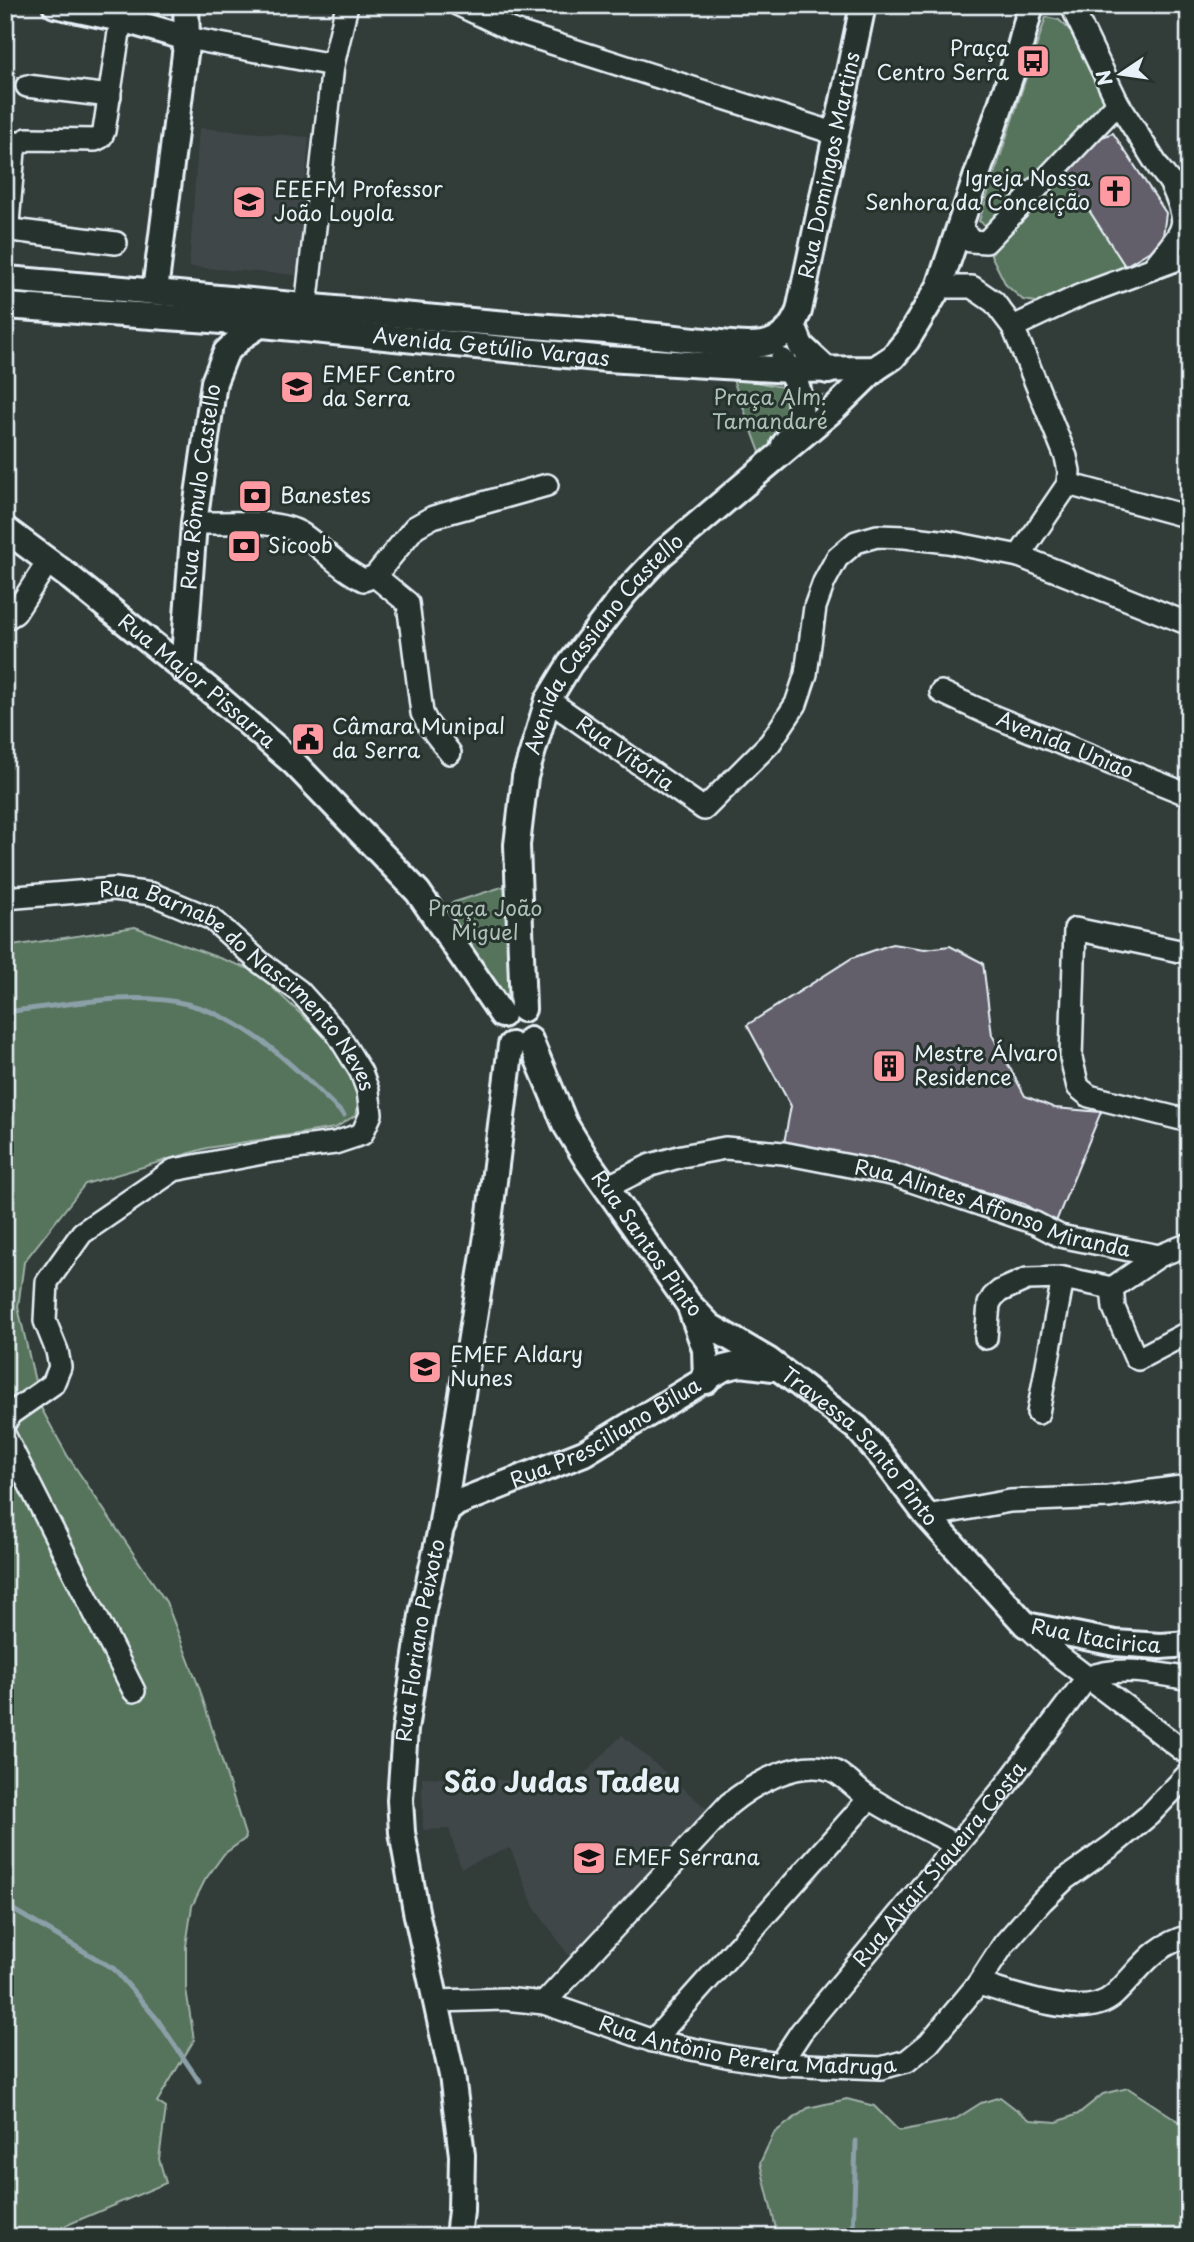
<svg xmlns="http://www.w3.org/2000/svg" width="1194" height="2242" font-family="'Playpen Sans',sans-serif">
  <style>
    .built { fill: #414648 }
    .green { fill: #57735b; stroke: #a0b2aa; stroke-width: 2 }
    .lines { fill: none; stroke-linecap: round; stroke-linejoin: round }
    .stream { stroke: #8ba0a8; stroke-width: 5 }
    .building { fill: #645f6a; stroke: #e8f1f8; stroke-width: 2 }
    .minor-casing { stroke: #e8f1f8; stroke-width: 26 }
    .tertiary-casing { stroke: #e8f1f8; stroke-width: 30 }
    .minor { stroke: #26332d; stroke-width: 21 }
    .tertiary { stroke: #26332d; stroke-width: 24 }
    .labels { text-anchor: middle; stroke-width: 6; stroke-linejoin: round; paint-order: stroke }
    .poi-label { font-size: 21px; fill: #e8f1f8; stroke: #26332d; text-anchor: start }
    .street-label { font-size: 21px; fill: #e8f1f8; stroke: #26332d }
    .park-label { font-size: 21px; fill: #aebfb9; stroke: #26332d }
    .district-label { font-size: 28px; font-weight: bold; fill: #e8f1f8; stroke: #26332d }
  </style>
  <rect width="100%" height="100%" fill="#323c39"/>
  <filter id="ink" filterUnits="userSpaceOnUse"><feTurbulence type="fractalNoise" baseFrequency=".0143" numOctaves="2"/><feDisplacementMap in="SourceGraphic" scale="14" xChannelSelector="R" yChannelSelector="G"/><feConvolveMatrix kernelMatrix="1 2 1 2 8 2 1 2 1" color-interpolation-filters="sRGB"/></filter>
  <g filter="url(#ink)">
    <g class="built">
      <path d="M199 128 309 137 298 275 189 267Z"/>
      <path d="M622 1735 707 1809 572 1960 534 1907 510 1848 461 1868 449 1829 423 1830 422 1777 576 1783Z"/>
    </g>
    <g class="green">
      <path d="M1046 17 1059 20 1071 31 1105 100 987 226 979 221Z"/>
      <path d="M1063 170 1125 266 1043 303 1023 300 1006 285 989 251Z"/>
      <path d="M732 377 822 395 761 455Z"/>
      <path d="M508 885 521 993 502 995 491 982 445 905Z"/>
      <path d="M135 927 255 971 352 1062 361 1088 356 1115 335 1128 207 1148 85 1184 24 1262 18 1307 41 1408 67 1455 166 1602 199 1687 246 1838 224 1854 205 1880 192 1906 186 1946V1989L194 2040 157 2102 166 2108 159 2159 166 2183 39 2237H5V947Z"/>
      <path d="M1128 2088 1189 2128V2237H778L760 2163 774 2133 808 2108 847 2099 874 2106 899 2131 954 2120 981 2103 1000 2097 1030 2120 1057 2122 1078 2114 1103 2094Z"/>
    </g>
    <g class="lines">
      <g class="stream">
        <path d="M5 1012C61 1006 132 990 187 1004 250 1019 299 1072 344 1115"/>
        <path d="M5 1905 114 1969 157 2019 199 2081"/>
        <path d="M853 2237 856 2141"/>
      </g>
    </g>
    <g class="building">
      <path d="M1113 133 1166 213 1162 244 1125 266 1063 170 1102 137Z"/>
      <path d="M892 944 925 949 950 946 983 963 992 1035 1025 1096 1055 1108 1101 1112 1055 1224 1024 1204 881 1160 784 1143 791 1106 747 1025 852 958Z"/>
    </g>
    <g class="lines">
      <g class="minor-casing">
        <g id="minor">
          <path d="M459 5 514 31 837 134"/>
          <path d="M1071 5 1118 103 1159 168 1170 182 1189 193"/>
          <path d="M187 38 333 65"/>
          <path d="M27 86 110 96"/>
          <path d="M960 224 970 241 986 242 1118 103"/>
          <path d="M116 243 12 230 8 224 14 151 17 145 27 139 95 140 101 137 104 131 121 19"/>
          <path d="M1153 268C1183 228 1193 231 1170 182"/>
          <path d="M939 287H972L994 302 1013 327 1066 457 1069 471 1068 484 1189 517"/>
          <path d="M306 308 333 65 347 5"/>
          <path d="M1013 327 1081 295 1189 255"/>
          <path d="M194 523C225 524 277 518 302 534 323 548 341 570 364 580L375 576 415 527 433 517 547 485"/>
          <path d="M1019 556 1068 484"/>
          <path d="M375 576 408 603 422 713 427 723 450 753"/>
          <path d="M5 619 15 613 48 562"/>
          <path id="s1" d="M941 692 995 717 1189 795"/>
          <path id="s2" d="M548 700 704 809 770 743 796 704 806 674 815 607 824 582 837 558 856 542 877 536 905 537 948 542 1019 556 1189 624"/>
          <path id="s3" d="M5 898 114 889 152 894 212 919 261 963 299 991 337 1033 361 1072 368 1091 371 1114 362 1134 335 1143 273 1151 174 1170 82 1233 47 1282 45 1321 57 1351 60 1367 53 1384 10 1414 5 1423"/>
          <path d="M1189 953 1075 929 1071 1058 1078 1087 1089 1096 1189 1121"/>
          <path id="s4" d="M607 1187 651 1165 682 1156 725 1148 783 1153 891 1174 1035 1223 1060 1236 1159 1256"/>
          <path d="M1112 1288 1114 1308 1135 1357 1138 1359 1189 1332"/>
          <path d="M986 1338 989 1304 993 1297 1000 1291 1027 1279 1063 1278 1112 1288 1159 1256 1189 1244"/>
          <path d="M1038 1413 1063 1278"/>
          <path d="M5 1436 134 1691"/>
          <path d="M927 1516 1010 1501 1108 1497 1189 1486"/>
          <path d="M1026 1625 1058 1655 1189 1755"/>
          <path d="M978 1984C1013 1993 1084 2023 1114 1995 1140 1971 1151 1946 1189 1936"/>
          <path id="s5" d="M437 2001 504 1999 544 2003 653 2041 731 2057 780 2064 881 2068 907 2061 929 2043 978 1984 1004 1944 1042 1901 1065 1879 1113 1845 1149 1815 1189 1773"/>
          <path d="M544 2003 729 1804C754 1784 798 1758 832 1770 846 1776 857 1791 871 1799 898 1816 928 1830 956 1845"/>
          <path d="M653 2041 869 1799"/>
          <path id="s6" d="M780 2064 801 2032 1003 1789 1087 1678C1118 1665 1156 1673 1189 1679"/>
        </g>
      </g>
      <g class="tertiary-casing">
        <g id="tertiary">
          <path d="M55 5 121 19 187 38"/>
          <path id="s7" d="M5 279C201 294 396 318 593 330 630 333 667 337 704 341 723 343 744 347 762 344 782 341 792 328 799 311L863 5"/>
          <path d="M155 291 187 38 186 5"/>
          <path id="s8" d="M5 306 211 320 607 359 790 370 875 369 893 357 907 340 939 287 1018 54 1031 5"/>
          <path d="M793 326 801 346 828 371"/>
          <path d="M782 361C796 376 804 399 799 420 797 428 789 438 784 445"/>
          <path id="s9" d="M5 529 71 578 218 697 295 764 418 892 502 1015"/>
          <path id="s10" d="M183 670 194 523 214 382 226 352 243 336 260 325"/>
          <path id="s11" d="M523 1009 517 845 525 777 548 700 570 664 625 593 662 554 836 407 875 369"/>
          <path id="s12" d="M530 1040 565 1124 587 1160 688 1303 710 1326 768 1360 857 1428 883 1458 927 1516 1026 1625 1115 1643 1161 1646 1189 1644"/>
          <path d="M691 1310 705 1349 706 1381"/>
          <path id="s13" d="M443 1524 447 1511 457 1503 584 1453 724 1368 741 1364 773 1368"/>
          <path id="s14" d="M458 2237 461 2211 462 2155 452 2075 416 1911 402 1832 400 1800 405 1730 411 1690 423 1609 441 1528 488 1229 511 1045"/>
        </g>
      </g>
      <use href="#minor" class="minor"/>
      <use href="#tertiary" class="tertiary"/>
    </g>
  </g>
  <defs>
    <g id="bus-square" transform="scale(1.75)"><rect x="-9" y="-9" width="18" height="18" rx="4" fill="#ff9aa2" stroke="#26332d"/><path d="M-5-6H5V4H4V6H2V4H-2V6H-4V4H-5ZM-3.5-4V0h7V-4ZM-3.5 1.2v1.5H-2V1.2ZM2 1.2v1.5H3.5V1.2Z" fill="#111"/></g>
    <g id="church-square" transform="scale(1.75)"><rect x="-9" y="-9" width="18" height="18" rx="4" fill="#ff9aa2" stroke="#26332d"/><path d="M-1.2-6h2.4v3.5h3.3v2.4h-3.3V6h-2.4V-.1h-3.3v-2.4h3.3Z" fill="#111"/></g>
    <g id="school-square" transform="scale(1.75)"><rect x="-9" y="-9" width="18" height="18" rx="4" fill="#ff9aa2" stroke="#26332d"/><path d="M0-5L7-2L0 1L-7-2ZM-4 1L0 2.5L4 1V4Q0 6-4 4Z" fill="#111"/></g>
    <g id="bank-square" transform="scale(1.75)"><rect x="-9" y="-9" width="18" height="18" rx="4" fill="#ff9aa2" stroke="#26332d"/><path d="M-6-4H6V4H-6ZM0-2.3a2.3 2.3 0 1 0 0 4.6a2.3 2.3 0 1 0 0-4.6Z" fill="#111"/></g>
    <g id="civic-square" transform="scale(1.75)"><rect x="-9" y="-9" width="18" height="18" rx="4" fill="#ff9aa2" stroke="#26332d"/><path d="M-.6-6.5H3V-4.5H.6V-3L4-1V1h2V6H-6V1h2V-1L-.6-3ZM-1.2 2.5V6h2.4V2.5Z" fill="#111"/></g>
    <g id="building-square" transform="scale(1.75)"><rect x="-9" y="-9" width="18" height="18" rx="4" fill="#ff9aa2" stroke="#26332d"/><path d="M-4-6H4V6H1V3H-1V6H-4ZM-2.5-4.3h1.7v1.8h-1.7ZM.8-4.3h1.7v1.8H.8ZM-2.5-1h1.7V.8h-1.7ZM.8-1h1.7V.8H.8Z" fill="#111"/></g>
  </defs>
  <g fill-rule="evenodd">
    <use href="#bus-square" x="1033" y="61"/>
    <use href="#church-square" x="1115" y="191"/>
    <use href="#school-square" x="249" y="202"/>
    <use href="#school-square" x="297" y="387"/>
    <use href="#bank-square" x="255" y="496"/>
    <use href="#bank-square" x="244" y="546"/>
    <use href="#civic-square" x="308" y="739"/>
    <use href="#building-square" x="889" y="1066"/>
    <use href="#school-square" x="425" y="1367"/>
    <use href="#school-square" x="589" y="1858"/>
  </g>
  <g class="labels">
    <g class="poi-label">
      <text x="1009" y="56" text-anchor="end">Praça<tspan x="1009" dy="24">Centro Serra</tspan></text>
      <text x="1090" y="186" text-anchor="end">Igreja Nossa<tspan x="1090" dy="24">Senhora da Conceição</tspan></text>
      <text x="274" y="197">EEEFM Professor<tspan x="274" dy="24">João Loyola</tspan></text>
      <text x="322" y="382">EMEF Centro<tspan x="322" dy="24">da Serra</tspan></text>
      <text x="280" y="503">Banestes</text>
      <text x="268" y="553">Sicoob</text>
      <text x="332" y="734">Câmara Munipal<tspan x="332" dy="24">da Serra</tspan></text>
      <text x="914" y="1061">Mestre Álvaro<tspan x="914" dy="24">Residence</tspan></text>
      <text x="450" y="1362">EMEF Aldary<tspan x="450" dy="24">Nunes</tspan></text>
      <text x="614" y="1865">EMEF Serrana</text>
    </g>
    <g class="street-label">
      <text dy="7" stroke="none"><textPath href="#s7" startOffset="961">Rua Domingos Martins</textPath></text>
      <text dy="7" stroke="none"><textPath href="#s8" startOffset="488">Avenida Getúlio Vargas</textPath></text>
      <text dy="7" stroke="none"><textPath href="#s10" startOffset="184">Rua Rômulo Castello</textPath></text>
      <text dy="7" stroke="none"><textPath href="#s11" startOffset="390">Avenida Cassiano Castello</textPath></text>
      <text dy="7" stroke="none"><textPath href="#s9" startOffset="245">Rua Major Pissarra</textPath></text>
      <text dy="7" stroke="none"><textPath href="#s1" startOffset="135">Avenida União</textPath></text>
      <text dy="7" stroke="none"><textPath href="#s2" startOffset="94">Rua Vitória</textPath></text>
      <text dy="7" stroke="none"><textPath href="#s3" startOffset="271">Rua Barnabe do Nascimento Neves</textPath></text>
      <text dy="7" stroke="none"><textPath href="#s4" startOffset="401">Rua Alintes Affonso Miranda</textPath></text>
      <text dy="7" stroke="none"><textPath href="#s12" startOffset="236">Rua Santos Pinto</textPath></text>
      <text dy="7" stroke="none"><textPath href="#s13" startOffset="191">Rua Presciliano Bilua</textPath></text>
      <text dy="7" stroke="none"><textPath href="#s12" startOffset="534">Travessa Santo Pinto</textPath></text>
      <text dy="7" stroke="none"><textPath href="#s12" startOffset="850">Rua Itacirica</textPath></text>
      <text dy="7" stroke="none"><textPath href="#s14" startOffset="604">Rua Floriano Peixoto</textPath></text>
      <text dy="7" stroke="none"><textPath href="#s6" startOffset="256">Rua Altair Siqueira Costa</textPath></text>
      <text dy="7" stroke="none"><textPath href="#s5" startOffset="317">Rua Antônio Pereira Madruga</textPath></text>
    </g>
    <g class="park-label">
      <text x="770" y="405">Praça Alm.<tspan x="770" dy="24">Tamandaré</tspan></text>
      <text x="485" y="916">Praça João<tspan x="485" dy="24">Miguel</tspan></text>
    </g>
    <g class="district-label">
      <text x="562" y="1792">São Judas Tadeu</text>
    </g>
  </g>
  <rect width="1194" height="2242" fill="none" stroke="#26332d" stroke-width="28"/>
  <rect x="14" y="14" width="1166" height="2214" fill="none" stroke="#e8f1f8" stroke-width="2.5" filter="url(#ink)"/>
  <g transform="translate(1121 74) rotate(257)" stroke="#26332d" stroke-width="5" paint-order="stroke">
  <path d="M0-5L12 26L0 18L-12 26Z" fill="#e8f1f8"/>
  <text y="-10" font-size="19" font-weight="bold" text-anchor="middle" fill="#e8f1f8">N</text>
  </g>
</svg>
